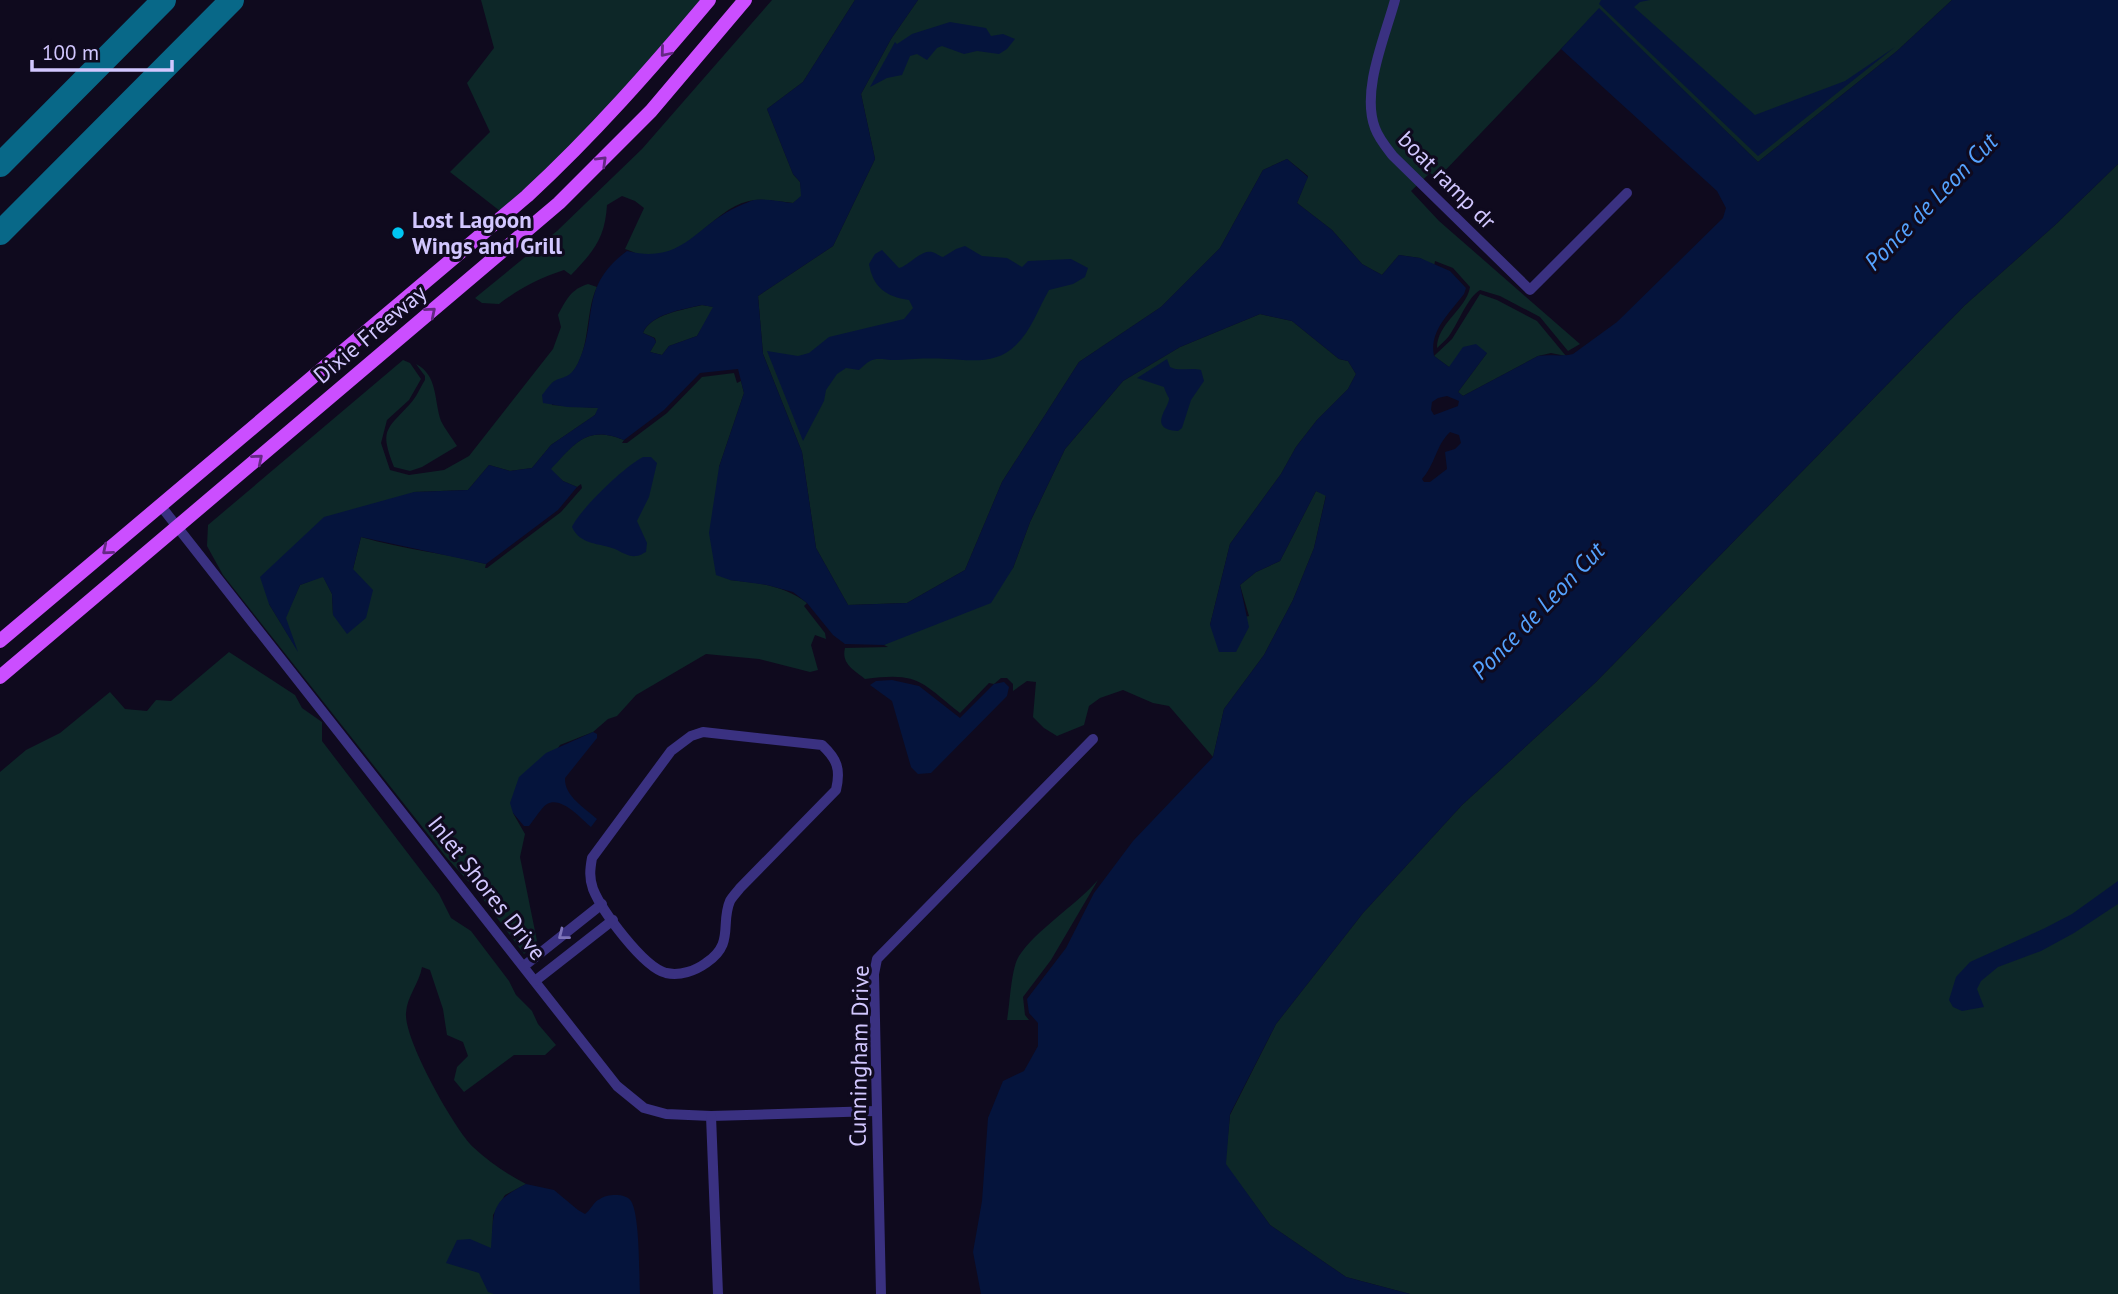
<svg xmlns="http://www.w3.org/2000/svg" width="2118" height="1294" font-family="'PT Sans',sans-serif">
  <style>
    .green { fill: #0d2728 }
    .water { fill: #05143c; fill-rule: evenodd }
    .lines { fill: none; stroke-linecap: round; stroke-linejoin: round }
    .taxiway { stroke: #086888; stroke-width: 24 }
    .street { stroke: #3a3181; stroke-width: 10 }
    .primary { stroke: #cb4eff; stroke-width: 14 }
    .oneway { stroke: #642983 }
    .oneway2 { stroke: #7e74ba }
    .poi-dot { fill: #00c6f2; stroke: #0f0a1e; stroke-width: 2.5 }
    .labels { text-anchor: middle; stroke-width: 6; stroke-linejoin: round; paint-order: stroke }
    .street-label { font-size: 23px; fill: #d2c7ff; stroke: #0f0a1e }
    .poi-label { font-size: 23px; font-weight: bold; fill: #d2c7ff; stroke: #0f0a1e; text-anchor: start }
    .water-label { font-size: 24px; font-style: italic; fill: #55a3ff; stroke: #0f0a1e }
  </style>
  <rect width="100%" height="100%" fill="#0f0a1e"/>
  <g class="green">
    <path d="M481 0H700L645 68 559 159 500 211 450 172 490 132 467 83 494 48Z"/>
    <path d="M772 0H855L803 82 767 109 793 174 800 182 802 196 793 203C781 202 767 199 755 200 714 204 690 260 646 256 639 255 631 251 625 249L644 208 635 201 622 196 607 205C605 239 593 252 571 275L564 270C539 278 520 288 499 304L482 303 475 298 557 231 642 149Z"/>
    <path d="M918 0H1952L1897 51 1758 162 1599 9 1438 178 1430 173 1411 191 1439 221 1580 344 1568 351 1540 317 1500 296 1480 290C1467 298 1459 322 1449 336 1446 340 1441 344 1437 348 1437 323 1466 310 1470 287L1453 268 1435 261 1434 266 1420 258 1399 255 1382 275 1362 264 1332 230 1297 203 1308 176 1287 159 1263 170 1220 248 1161 307 1079 362 1002 482 965 570 907 603 848 605 816 548 802 452 763 354 758 296 833 246 875 159 861 94 891 39Z"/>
    <path d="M2118 164V1294H1410L1346 1277 1270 1225 1225 1164 1230 1115 1276 1024 1363 913 1462 805 1596 682 1965 305 2054 226Z"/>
    <path d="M588 284 597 287C584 313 592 355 568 377 564 380 558 381 553 382L552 405 599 408 595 415 551 445 532 468 510 471 489 465 468 490 414 492 269 604 296 648 285 618 300 585 323 576 332 594 333 615 353 569 361 537C402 549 444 553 486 564L485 568H487L561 512 582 488 581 484 577 487 563 481 550 469C576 443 586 425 624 440L622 443H627L667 413 702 377 734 373 737 383 741 381 744 393 719 467 730 580C759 583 783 585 807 603L804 606 825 633 826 639 815 635 811 645 818 670 810 672 759 659 706 654 636 695 617 716 608 719 593 732 560 745 513 813 525 834 520 857 537 941 524 954 477 891 446 857 223 575 207 546 208 525 403 360 410 363 421 379 409 400 387 420 381 443 390 470 409 475 444 470 469 456 553 349 561 327 558 315C566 300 571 289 588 284Z"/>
    <path d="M1480 294 1497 300 1537 321 1566 356 1551 353 1538 356 1463 396 1458 392 1487 353 1449 367 1434 356 1452 339Z"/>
    <path d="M702 305 714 307 697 336 669 346 662 355 650 352 656 342 655 338 643 333C651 314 683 310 702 305Z"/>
    <path d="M1260 314 1292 321 1339 359 1348 361 1356 374 1348 389 1317 420 1296 447 1281 474 1230 544 1210 625 1249 616 1240 585 1256 572 1280 561 1316 491 1326 495 1314 548 1293 600 1264 655 1224 709 1213 757 1169 706 1153 703 1123 690 1100 698 1089 706 1084 725 1057 736 1044 728 1033 717 1036 682 1027 681 1013 691V684L1007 678H1001L994 684 989 683 960 713C920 681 918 672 865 679 854 670 841 664 845 648L888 647 884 645 1013 568 1030 522 1065 449 1123 381 1180 347Z"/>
    <path d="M416 364C438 375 434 401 441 421 445 429 452 438 457 446L422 467 410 471 394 467C380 430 385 431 410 404 416 398 420 388 425 380V376Z"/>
    <path d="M229 652 295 695 302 708 322 722V741L439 894 451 918 471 931 509 981 516 995 532 1011 538 1024 556 1045 545 1055H514L464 1092 454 1080 457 1067 468 1056 463 1042 447 1035 443 1009 430 970 422 967C419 984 407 996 406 1013 404 1040 454 1128 473 1147 489 1162 507 1174 526 1184L505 1195 493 1215 492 1248 569 1294H0V772L26 750 60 733 110 692 125 709 147 711 156 700 171 701Z"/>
    <path d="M1098 880 1051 960 1023 997 1025 1015 1029 1020H1007C1010 1004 1011 968 1019 956 1036 930 1075 906 1098 880Z"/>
  </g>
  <g class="water">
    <path d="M855 0H918L891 39 861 94 875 159 833 246 758 296 763 354 802 452 816 548 848 605 907 603 965 570 1002 482 1079 362 1161 307 1220 248 1263 170 1287 159 1308 177 1297 203 1332 230 1362 264 1382 275 1399 255 1420 258 1450 271 1466 288 1464 294C1449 314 1429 331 1434 356L1449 367 1463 347 1476 344 1487 353 1458 392 1463 396 1538 356C1550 354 1561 357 1573 354L1617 322 1723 218 1726 208 1717 191 1561 49 1599 8 1758 162 1897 51 1952 0H2118V164L2054 226 1965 305 1596 682 1462 805 1363 913 1276 1024 1230 1114 1226 1164 1270 1225 1346 1277 1410 1294H981L973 1252 982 1201 988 1118 1003 1081 1024 1071 1038 1046V1023L1029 1013 1027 999 1066 948 1094 893 1133 841 1213 757 1224 709 1264 655 1293 600 1314 548 1326 496 1316 491 1280 561 1256 572 1240 585 1249 627 1236 652H1219L1210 625 1230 544 1281 474 1296 447 1317 420 1348 389 1356 374 1348 361 1339 359 1292 321 1260 314 1180 347 1123 381 1065 449 1030 522 1013 568 991 603 884 645 845 644 833 635 807 603 793 592 767 585 730 580 716 575 709 533 719 467 744 393 738 369 700 373 664 410 624 440C586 425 576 443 551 469L563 481 577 487 558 510 486 564 361 537 353 569 373 590 366 618 347 634 333 615 332 594 323 577 300 585 286 618 298 652 269 604 260 577 324 517 414 492 468 490 489 465 510 471 532 468 551 445 595 415 598 408 567 407 543 403 542 395C545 392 549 385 553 382 564 375 569 380 578 363 599 320 578 287 627 251 684 265 695 225 739 206 744 204 750 201 754 200 766 198 781 202 793 203L801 196 800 182 793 174 767 109 803 82ZM702 305 713 307 697 336 669 346 662 355 650 352 656 342 654 338 643 333C650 314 684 309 702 305ZM1447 396 1459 401 1458 406 1434 415 1431 410 1432 402 1438 398ZM1450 432 1459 435 1461 443 1455 449 1445 452 1447 469 1430 482H1424L1422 479C1435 465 1436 445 1450 432Z"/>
    <path d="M1601 0H1650L1640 2 1634 7 1755 115 1845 81 1895 47 1758 156 1599 4Z"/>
    <path d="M950 22 986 28 991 36 1003 34 1015 39 1007 49 999 54 977 51 964 54 942 46 937 48 927 60 917 54 910 56 902 75 887 78 870 87 895 42 897 44 912 34Z"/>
    <path d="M965 246 982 256 1007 258 1022 267 1028 261 1071 259 1088 268 1085 277 1073 284 1049 290C1039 307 1031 331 1016 345 996 365 971 360 946 359 929 358 913 359 897 360 877 360 875 354 859 370L846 368 837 374 826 390 824 401 803 441 767 351 798 356 809 353 829 337 904 319 913 308 909 300C886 297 873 287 869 264L875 254 882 250 899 268C909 266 921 249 932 252 936 253 939 256 943 257L956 249Z"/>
    <path d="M1167 359 1170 367C1180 372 1190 367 1201 370L1204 381 1191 400 1182 428 1178 431C1146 429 1170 407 1169 398 1168 397 1164 388 1164 387L1137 378Z"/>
    <path d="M643 457H651L657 463 649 497 637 521 647 543 646 552C643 553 640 556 636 556 629 557 621 552 615 549 599 543 580 545 572 527 580 509 625 466 643 457Z"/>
    <path d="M892 680 919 686 960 718 994 684 1004 682 1009 687 1007 696 931 773 918 774 911 767 892 701 870 685 876 681Z"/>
    <path d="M593 732 597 734V738L565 778C564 796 585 808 597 819L591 827C581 819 562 796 547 804 541 808 534 820 529 826H524L513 813 510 803 519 777 546 753Z"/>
    <path d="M2118 881V904L2074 933 2041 951 1998 967 1981 981 1977 989 1984 1007 1962 1011 1953 1007 1949 1000 1956 977 1970 962 2045 928 2072 914Z"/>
    <path d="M526 1184 554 1190 578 1210 585 1214C591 1210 593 1202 600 1199 607 1194 626 1193 631 1201 640 1215 639 1275 640 1294H494L488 1292 479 1273 446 1263 457 1240 470 1239 491 1248C494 1210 490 1202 526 1184Z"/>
  </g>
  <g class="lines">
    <g class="taxiway">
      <path d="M0 165 164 0"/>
      <path d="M0 233 232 0"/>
    </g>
    <g class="street">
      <path d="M1395 0C1385 37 1361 91 1375 128 1379 139 1386 147 1393 156L1530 290 1627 193"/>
      <path d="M160 505 617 1086 644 1108 666 1114 711 1116 876 1111"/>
      <path d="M703 732 822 745C837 759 841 769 836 790L740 888C737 892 732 897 730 901 720 924 735 944 706 963 695 971 680 976 666 973 643 967 602 911 593 889 589 878 590 869 592 858L671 751 691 736Z"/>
      <path d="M524 966 602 904"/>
      <path d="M535 981 613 920"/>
      <path d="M711 1116 718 1294"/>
      <path d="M881 1294 874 974 877 959 1093 739"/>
    </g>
    <g class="primary">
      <path d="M0 641 527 196C593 135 651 69 709 0"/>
      <path d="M0 677 559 203 651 111 745 0"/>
    </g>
  </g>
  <defs><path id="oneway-chevron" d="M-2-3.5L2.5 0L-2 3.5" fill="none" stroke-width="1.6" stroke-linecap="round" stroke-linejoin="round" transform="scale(1.75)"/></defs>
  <g class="oneway">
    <use href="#oneway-chevron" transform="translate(665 52) rotate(130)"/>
    <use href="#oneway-chevron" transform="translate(602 161) rotate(-44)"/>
    <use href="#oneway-chevron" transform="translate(431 312) rotate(-40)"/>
    <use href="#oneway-chevron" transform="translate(258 459) rotate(-40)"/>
    <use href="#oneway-chevron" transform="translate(107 550) rotate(140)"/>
  </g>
  <use class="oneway2" href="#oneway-chevron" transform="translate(563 935) rotate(142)"/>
  <circle class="poi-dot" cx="398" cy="233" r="7"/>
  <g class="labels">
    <g class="street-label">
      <text transform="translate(1447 180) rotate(45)" y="8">boat ramp dr</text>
      <text transform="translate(370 334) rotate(-40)" y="8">Dixie Freeway</text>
      <text transform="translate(487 888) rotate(52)" y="8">Inlet Shores Drive</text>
      <text transform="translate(859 1056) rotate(-89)" y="8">Cunningham Drive</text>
    </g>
    <g class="poi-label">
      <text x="412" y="228">Lost Lagoon<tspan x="412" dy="26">Wings and Grill</tspan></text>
    </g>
    <g class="water-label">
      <text transform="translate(1931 202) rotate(-46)" y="8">Ponce de Leon Cut</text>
      <text transform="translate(1538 611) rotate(-46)" y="8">Ponce de Leon Cut</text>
    </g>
  </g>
  <path d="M32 60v10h140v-10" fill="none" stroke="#d2c7ff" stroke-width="3.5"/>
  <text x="42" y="60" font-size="21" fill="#d2c7ff" stroke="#0f0a1e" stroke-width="5" paint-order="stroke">100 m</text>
</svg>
